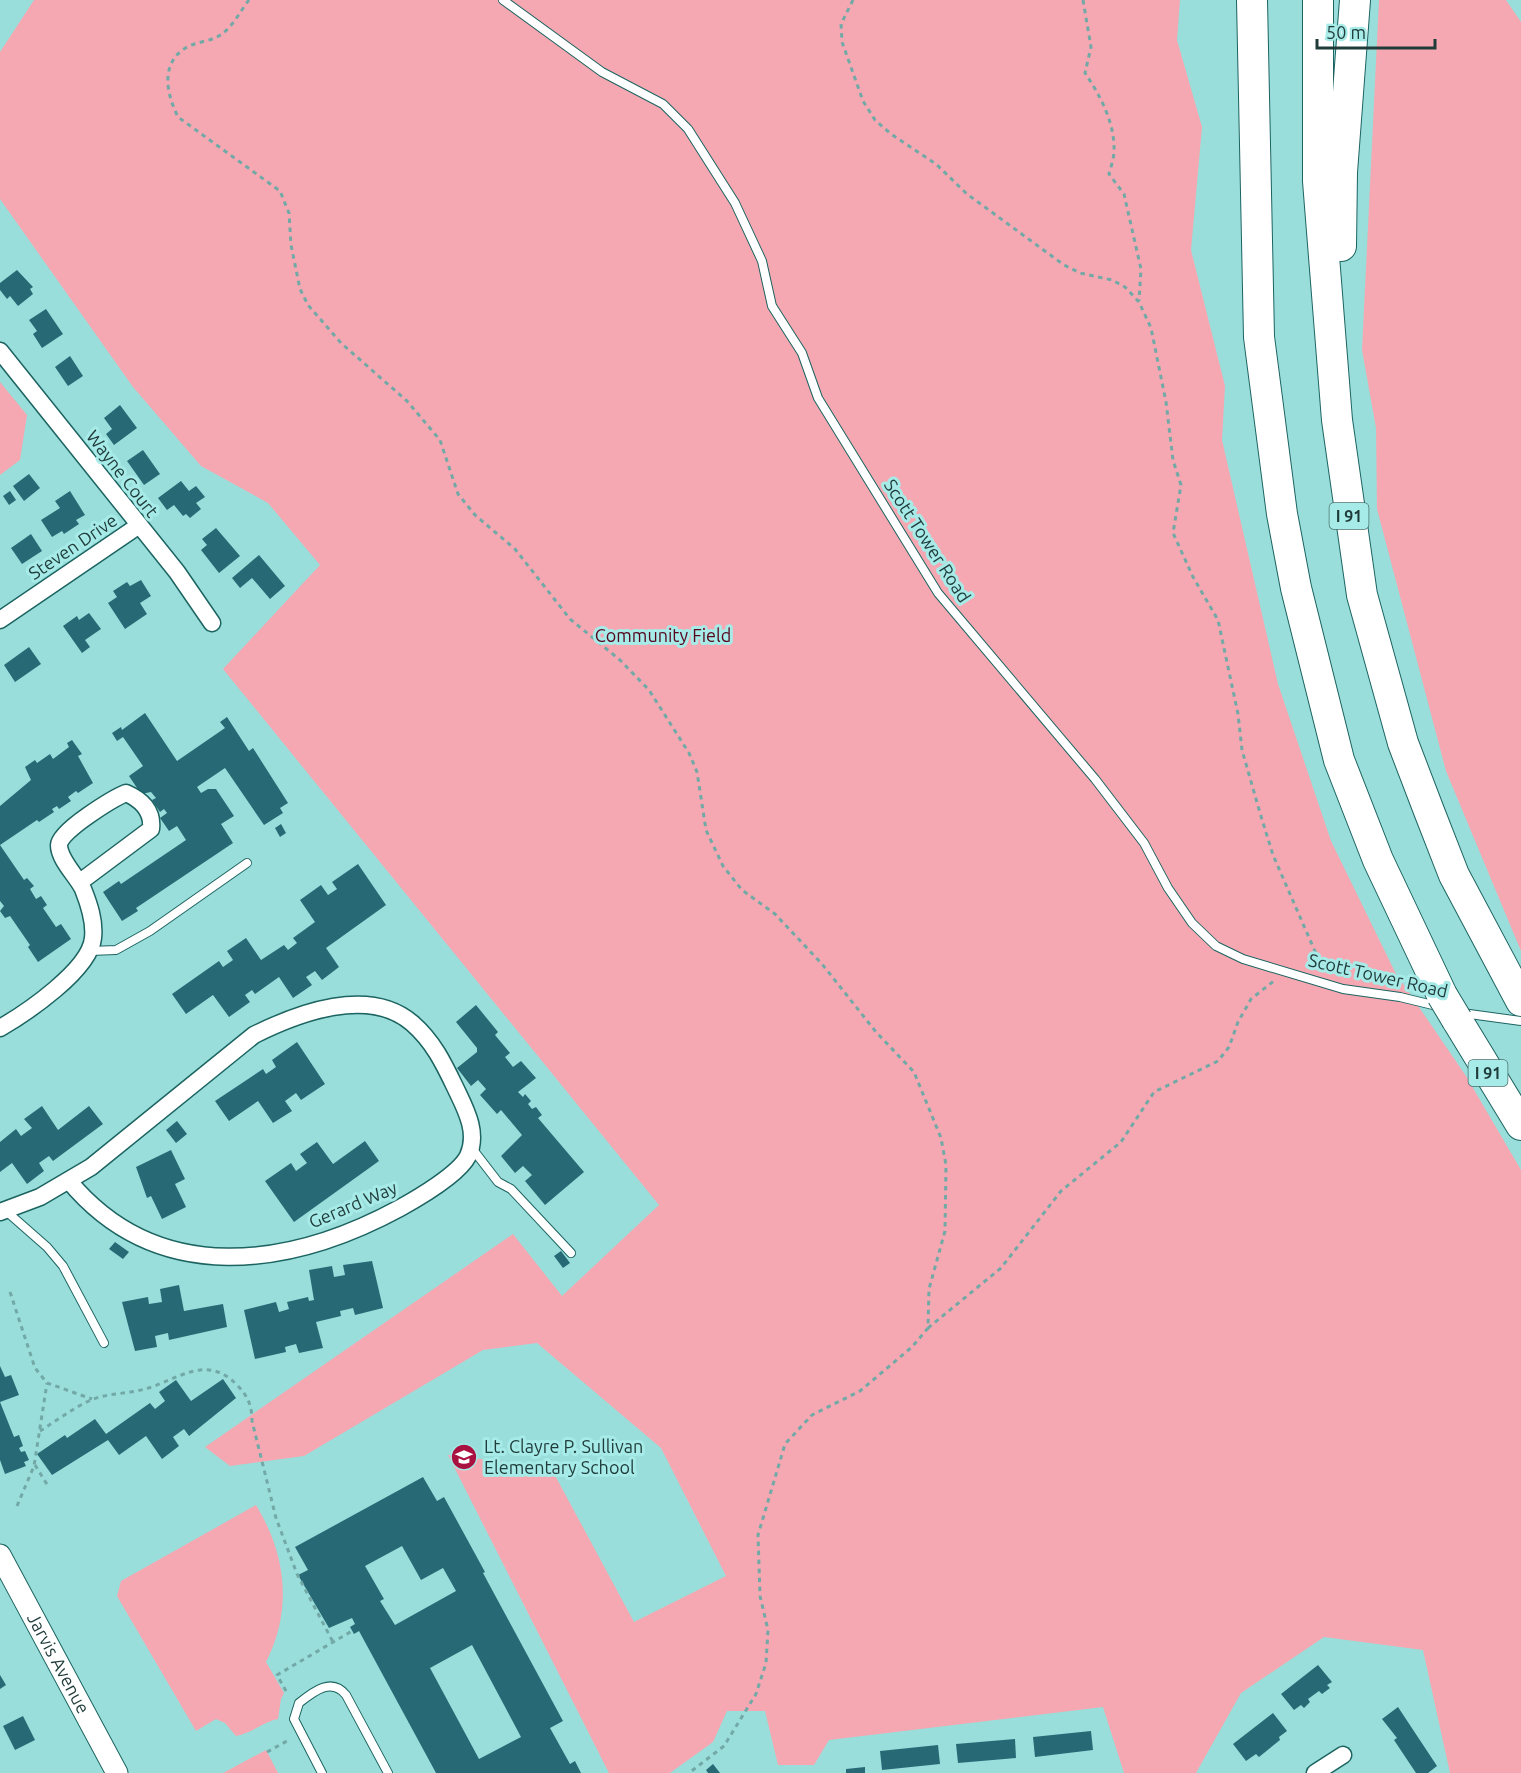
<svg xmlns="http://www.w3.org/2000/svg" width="1521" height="1773" font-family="Ubuntu,sans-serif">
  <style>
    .green { fill: #f5a8b1 }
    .building { fill: #276a76; fill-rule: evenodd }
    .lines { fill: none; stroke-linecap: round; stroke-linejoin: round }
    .service-casing { stroke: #1c6461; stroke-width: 10 }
    .minor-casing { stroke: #1c6461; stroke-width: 19 }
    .tertiary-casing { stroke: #1c6461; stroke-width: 23 }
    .motorway-casing { stroke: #1c6461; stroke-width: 32 }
    .path { stroke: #72a9a7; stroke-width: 3; stroke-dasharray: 4.5 4.5; stroke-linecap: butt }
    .service { stroke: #fff; stroke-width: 8 }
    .minor { stroke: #fff; stroke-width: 16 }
    .tertiary { stroke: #fff; stroke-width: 21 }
    .motorway { stroke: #fff; stroke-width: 30 }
    .motorway-bridge-casing { stroke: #1c6461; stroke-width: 32; stroke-linecap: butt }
    .motorway-bridge { stroke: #fff; stroke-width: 30 }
    .labels { text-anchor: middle; stroke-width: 6; stroke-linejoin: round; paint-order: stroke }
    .shield { fill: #a7ebe8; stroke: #48706e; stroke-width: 1.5 }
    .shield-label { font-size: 16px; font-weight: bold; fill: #1f3b3a }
    .street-label { font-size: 18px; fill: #1f3b3a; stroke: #a7ebe8 }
    .park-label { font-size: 18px; fill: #57041d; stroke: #a7ebe8 }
    .poi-label { font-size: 18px; fill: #1f3b3a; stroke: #a7ebe8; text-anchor: start }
  </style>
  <rect width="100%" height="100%" fill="#9adedb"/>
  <g class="green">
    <path d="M34 0H1180L1177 40 1202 127 1191 250 1225 386 1222 440 1278 684 1331 841 1395 972 1466 1076 1521 1170V1773H1450L1423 1650 1324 1637 1241 1693 1196 1773H1124L1103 1707 829 1740 814 1765H778L765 1711H727L713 1742 670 1773H609L448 1455 551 1468 634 1622 726 1576 661 1448 537 1343 483 1350 304 1456 230 1466 205 1447 513 1234 562 1296 659 1205 223 669 320 565 268 503 201 466 133 387 0 199V52Z"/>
    <path d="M1379 0H1506L1521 22V951L1446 771 1377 509 1376 428 1362 350Z"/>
    <path d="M0 382 27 415 20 460 0 475Z"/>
    <path d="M256 1505C286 1554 293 1609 266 1662L284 1693 281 1699 278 1719C263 1722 252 1733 236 1736L225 1723 216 1719 196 1731 117 1596 121 1581Z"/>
    <path d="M266 1750 278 1773H223Z"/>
  </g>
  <g class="building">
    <path d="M17 270 33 287 30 289 33 294 18 306 10 296 7 299 0 290V283Z"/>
    <path d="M46 309 63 334 42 348 33 334 37 331 29 320Z"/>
    <path d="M70 356 83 376 68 386 55 367Z"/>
    <path d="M120 405 137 428 114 445 106 434 112 429 104 418Z"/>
    <path d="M143 450 160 474 144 485 127 461Z"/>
    <path d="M29 474 40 488 24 501 13 486Z"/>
    <path d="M181 481 189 491 196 486 205 497 196 503 201 509 190 518 186 514 183 516 174 505 167 510 158 498Z"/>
    <path d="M10 491 16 500 9 505 3 496Z"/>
    <path d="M70 491 85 515 76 520 79 524 64 534 62 531 52 537 41 520 60 508 55 501Z"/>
    <path d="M216 528 240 556 219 573 201 550 207 545 202 539Z"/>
    <path d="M31 534 42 551 22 564 11 548Z"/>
    <path d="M259 555 285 586 270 599 252 578 240 588 232 578Z"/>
    <path d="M141 580 151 596 140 603 147 614 125 629 108 603 117 597 113 591 127 582 130 586Z"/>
    <path d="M89 613 101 629 85 640 90 647 82 653 63 626 77 616 79 620Z"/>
    <path d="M29 647 41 664 15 682 4 665Z"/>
    <path d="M145 713 177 761 225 728 220 722 227 717 249 751 253 748 288 803 280 808 283 813 264 825 225 768 197 787 201 793 208 789H216L234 816 221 824 233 843 136 908 138 911 122 921 103 892 119 881 121 884 186 840 177 826 169 831 160 818 167 813 164 809 160 812 152 800 156 798 151 792 141 794 129 776 143 766 123 737 117 741 112 733 121 727 122 730Z"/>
    <path d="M72 740 82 754 78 756 93 783 78 793 76 791 68 797 71 801 59 809 57 806 52 809 54 812 39 822 37 820 0 845 24 880 27 878 34 886 30 889 36 899 41 896 47 905 43 908 56 927 61 924 71 939 38 962 28 947 30 945 10 916 5 918 0 911 4 906 0 901V806L31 780 25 767 35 760 37 763 50 754 53 759 69 747 67 743Z"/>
    <path d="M281 824 286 833 280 837 275 828Z"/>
    <path d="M358 864 386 905 326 948 339 967 322 980 315 971 306 977 312 985 293 998 279 977 255 994 252 990 245 995 250 1002 229 1017 213 995 186 1014 172 994 219 961 223 967 233 960 227 951 246 938 261 960 284 945 288 950 297 943 293 938 315 922 300 900 321 885 328 895 337 889 332 882Z"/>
    <path d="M476 1005 498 1032 495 1035 510 1053 505 1057 513 1067 521 1061 536 1078 518 1092 523 1097 525 1094 531 1101 528 1104 532 1109 536 1107 542 1115 538 1118 584 1172 545 1205 525 1181 532 1175 523 1166 515 1173 501 1156 522 1135 501 1110 497 1114 480 1095 486 1089 478 1080 471 1086 457 1068 477 1052V1048L456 1022Z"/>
    <path d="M297 1042 325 1084 301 1100 296 1093 285 1101 292 1111 273 1123 258 1101 229 1121 215 1101 263 1069 266 1074 276 1067 272 1060Z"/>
    <path d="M42 1106 58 1130 89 1106 103 1124 53 1161 49 1156 39 1163 44 1171 27 1184 12 1163 0 1172V1142L16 1129 21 1136 32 1128 24 1119Z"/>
    <path d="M177 1121 187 1134 176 1143 166 1130Z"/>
    <path d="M365 1141 379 1161 294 1222 265 1181 291 1163 296 1171 307 1163 300 1154 317 1142 333 1164Z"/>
    <path d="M171 1150 185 1179 175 1184 186 1207 162 1219 151 1196 147 1198 136 1167Z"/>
    <path d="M115 1242 129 1252 123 1259 109 1249Z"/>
    <path d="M561 1251 570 1263 563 1268 554 1256Z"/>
    <path d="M372 1261 383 1308 355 1315 353 1308 340 1311 341 1316 316 1322 323 1348 299 1353 296 1344 285 1347 286 1352 255 1359 244 1310 276 1302 279 1312 289 1309 287 1302 308 1297 309 1301 314 1300 309 1270 332 1266 334 1277 345 1275 343 1265Z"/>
    <path d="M179 1285 184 1311 223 1304 227 1327 169 1340 168 1333 155 1336 157 1347 135 1351 122 1302 148 1297 149 1304 162 1302 160 1289Z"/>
    <path d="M0 1366 5 1377 11 1375 19 1395 0 1402 14 1437 19 1435 23 1446 19 1448 21 1452 25 1451 29 1460 24 1462 26 1466 5 1474 0 1460Z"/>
    <path d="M223 1379 236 1398 189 1436 184 1429 173 1437 179 1446 162 1459 146 1436 119 1455 108 1440 52 1475 37 1454 65 1435 67 1438 95 1419 106 1434 150 1403 155 1409 165 1401 159 1392 176 1380 191 1401Z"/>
    <path d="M423 1477 437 1501 444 1497 485 1572 483 1573 563 1721 550 1728 570 1764 575 1761 581 1773H436L359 1631 354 1634 350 1627 355 1624 352 1618 329 1628 298 1575 308 1570 295 1547ZM402 1546 421 1580 443 1568 456 1591 395 1625 380 1601 384 1599 365 1566ZM472 1645 521 1737 479 1759 430 1668Z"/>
    <path d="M1318 1665 1332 1682 1327 1685 1330 1688 1322 1694 1319 1691 1308 1699 1310 1702 1304 1708 1301 1705 1294 1710 1281 1694Z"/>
    <path d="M0 1675 6 1685 0 1689Z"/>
    <path d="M1398 1707 1437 1766 1428 1773H1416L1394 1740 1397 1738 1382 1719Z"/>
    <path d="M1273 1713 1287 1731 1279 1737 1280 1740 1259 1757 1256 1754 1246 1761 1233 1744Z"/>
    <path d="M23 1716 35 1740 15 1750 3 1726Z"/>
    <path d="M1091 1731 1093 1750 1035 1757 1033 1737Z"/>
    <path d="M1015 1739 1016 1758 958 1763 956 1744Z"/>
    <path d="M938 1745 940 1764 882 1770 880 1751Z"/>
    <path d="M713 1764 720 1773H708L706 1770Z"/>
    <path d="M865 1767V1773H846V1769Z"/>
  </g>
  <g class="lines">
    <g class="service-casing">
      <g id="service">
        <path d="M503 0 602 72 663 104 688 129 735 203 762 261 772 306 802 353 818 398 938 593 1095 779 1144 843 1168 888 1192 923 1216 946 1243 959 1343 989 1400 997 1441 1007"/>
        <path d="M90 951 116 950 150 931 247 863"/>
        <path d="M1462 1013 1521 1021"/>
        <path d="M471 1147 498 1182 511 1189 571 1253"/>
        <path d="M6 1211 47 1247 63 1266 104 1343"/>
        <path d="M322 1773 294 1719 299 1703C314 1691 332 1677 346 1695L388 1773"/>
      </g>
    </g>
    <g class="minor-casing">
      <g id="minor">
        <path d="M0 351 177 572 212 623"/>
        <path d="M0 620 138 526"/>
        <path d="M0 1028C26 1013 90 970 93 938 95 921 89 904 83 889 77 876 59 860 59 845 59 831 114 798 126 793 142 800 153 811 151 829L80 882"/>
        <path d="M0 1212 40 1197 91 1167 254 1035C298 1013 369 986 412 1023 433 1041 444 1064 455 1087 465 1108 479 1132 468 1156 459 1174 418 1198 400 1208 291 1267 158 1288 69 1181"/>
        <path d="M1315 1773 1343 1755"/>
      </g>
    </g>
    <g class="tertiary-casing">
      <g id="tertiary">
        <path id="s1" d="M0 1555 117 1773"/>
      </g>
    </g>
    <g class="motorway-casing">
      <g id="motorway">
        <path d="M1252 0 1259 337 1282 514 1296 588 1339 760 1378 860 1442 995"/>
        <path d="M1318 0V181L1337 420 1362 595 1403 743 1429 811 1454 875 1521 1001"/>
        <path d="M1341 246 1342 172 1355 0"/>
        <path d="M1457 1020 1521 1125"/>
      </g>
    </g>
    <g class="path">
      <path d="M249 0C241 10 233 26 223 33 213 42 195 41 184 49 160 65 167 95 178 117L280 191 289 213 291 245 300 289 308 305 341 343 407 401 440 440 458 494 475 515 515 549 570 619 620 660 649 690 689 753 697 772 706 830 723 866 742 890 775 914 822 964 876 1032 914 1072 941 1138 946 1165 945 1231 929 1289 928 1328 912 1347 860 1391 812 1415 785 1444 758 1535 760 1596 768 1630 766 1663 756 1694 724 1746 689 1773"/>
      <path d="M853 0 841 24 842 42 863 101 875 120 891 134 936 164 967 194 1064 265 1080 273 1112 280 1125 287 1139 302 1151 328 1166 402 1173 460 1181 485 1173 533 1193 577 1218 620 1238 714 1242 750 1260 813 1273 855 1324 972"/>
      <path d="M1083 0 1091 47 1085 73C1100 95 1115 123 1114 151 1114 158 1111 167 1109 174L1124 194 1141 269 1139 301"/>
      <path d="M10 1292 35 1368 47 1383 92 1399"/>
      <path d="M928 1328 1001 1268 1061 1191 1121 1142 1154 1092 1218 1061 1229 1047 1238 1022 1251 999 1275 980"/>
      <path d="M40 1431C56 1421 73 1408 91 1400 107 1393 128 1394 145 1389 178 1380 206 1353 237 1385 248 1396 252 1406 252 1421L276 1518 297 1574 333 1642"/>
      <path d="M35 1465 48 1486"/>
      <path d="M17 1506 34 1466 47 1383"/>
      <path d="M286 1691 277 1675 352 1631"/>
      <path d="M267 1752 287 1741"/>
    </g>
    <use href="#service" class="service"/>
    <use href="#minor" class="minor"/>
    <use href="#tertiary" class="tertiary"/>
    <use href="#motorway" class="motorway"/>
    <g class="motorway-bridge-casing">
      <path id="motorway-bridge" d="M1442 995 1457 1020"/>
    </g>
    <use href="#motorway-bridge" class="motorway-bridge"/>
  </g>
  <defs>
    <g id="school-disc" transform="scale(1.35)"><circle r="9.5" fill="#a91240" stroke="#a7ebe8"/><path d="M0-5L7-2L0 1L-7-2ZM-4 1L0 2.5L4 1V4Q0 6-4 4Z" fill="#fff"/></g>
  </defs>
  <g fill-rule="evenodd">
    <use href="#school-disc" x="464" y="1457"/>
  </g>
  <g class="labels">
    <g class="shield">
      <rect x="1329.5" y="503" width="39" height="26" rx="4.5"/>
      <rect x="1468.5" y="1060" width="39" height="26" rx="4.5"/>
    </g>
    <g class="shield-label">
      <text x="1349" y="522">I 91</text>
      <text x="1488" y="1079">I 91</text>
    </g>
    <g class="street-label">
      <text transform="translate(122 474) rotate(52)" y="6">Wayne Court</text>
      <text transform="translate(927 541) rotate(57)" y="6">Scott Tower Road</text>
      <text transform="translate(73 547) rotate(-34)" y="6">Steven Drive</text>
      <text transform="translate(1378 976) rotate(13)" y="6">Scott Tower Road</text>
      <text transform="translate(353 1205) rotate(-23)" y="6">Gerard Way</text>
      <text dy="6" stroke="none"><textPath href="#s1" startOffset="123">Jarvis Avenue</textPath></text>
    </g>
    <g class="park-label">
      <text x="663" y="642">Community Field</text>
    </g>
    <g class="poi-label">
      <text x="484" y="1453">Lt. Clayre P. Sullivan<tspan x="484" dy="21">Elementary School</tspan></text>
    </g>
  </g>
  <path d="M1317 39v9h118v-9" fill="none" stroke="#1f3b3a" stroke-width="3"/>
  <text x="1326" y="39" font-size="18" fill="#1f3b3a" stroke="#a7ebe8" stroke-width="4.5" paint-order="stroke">50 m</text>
</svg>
